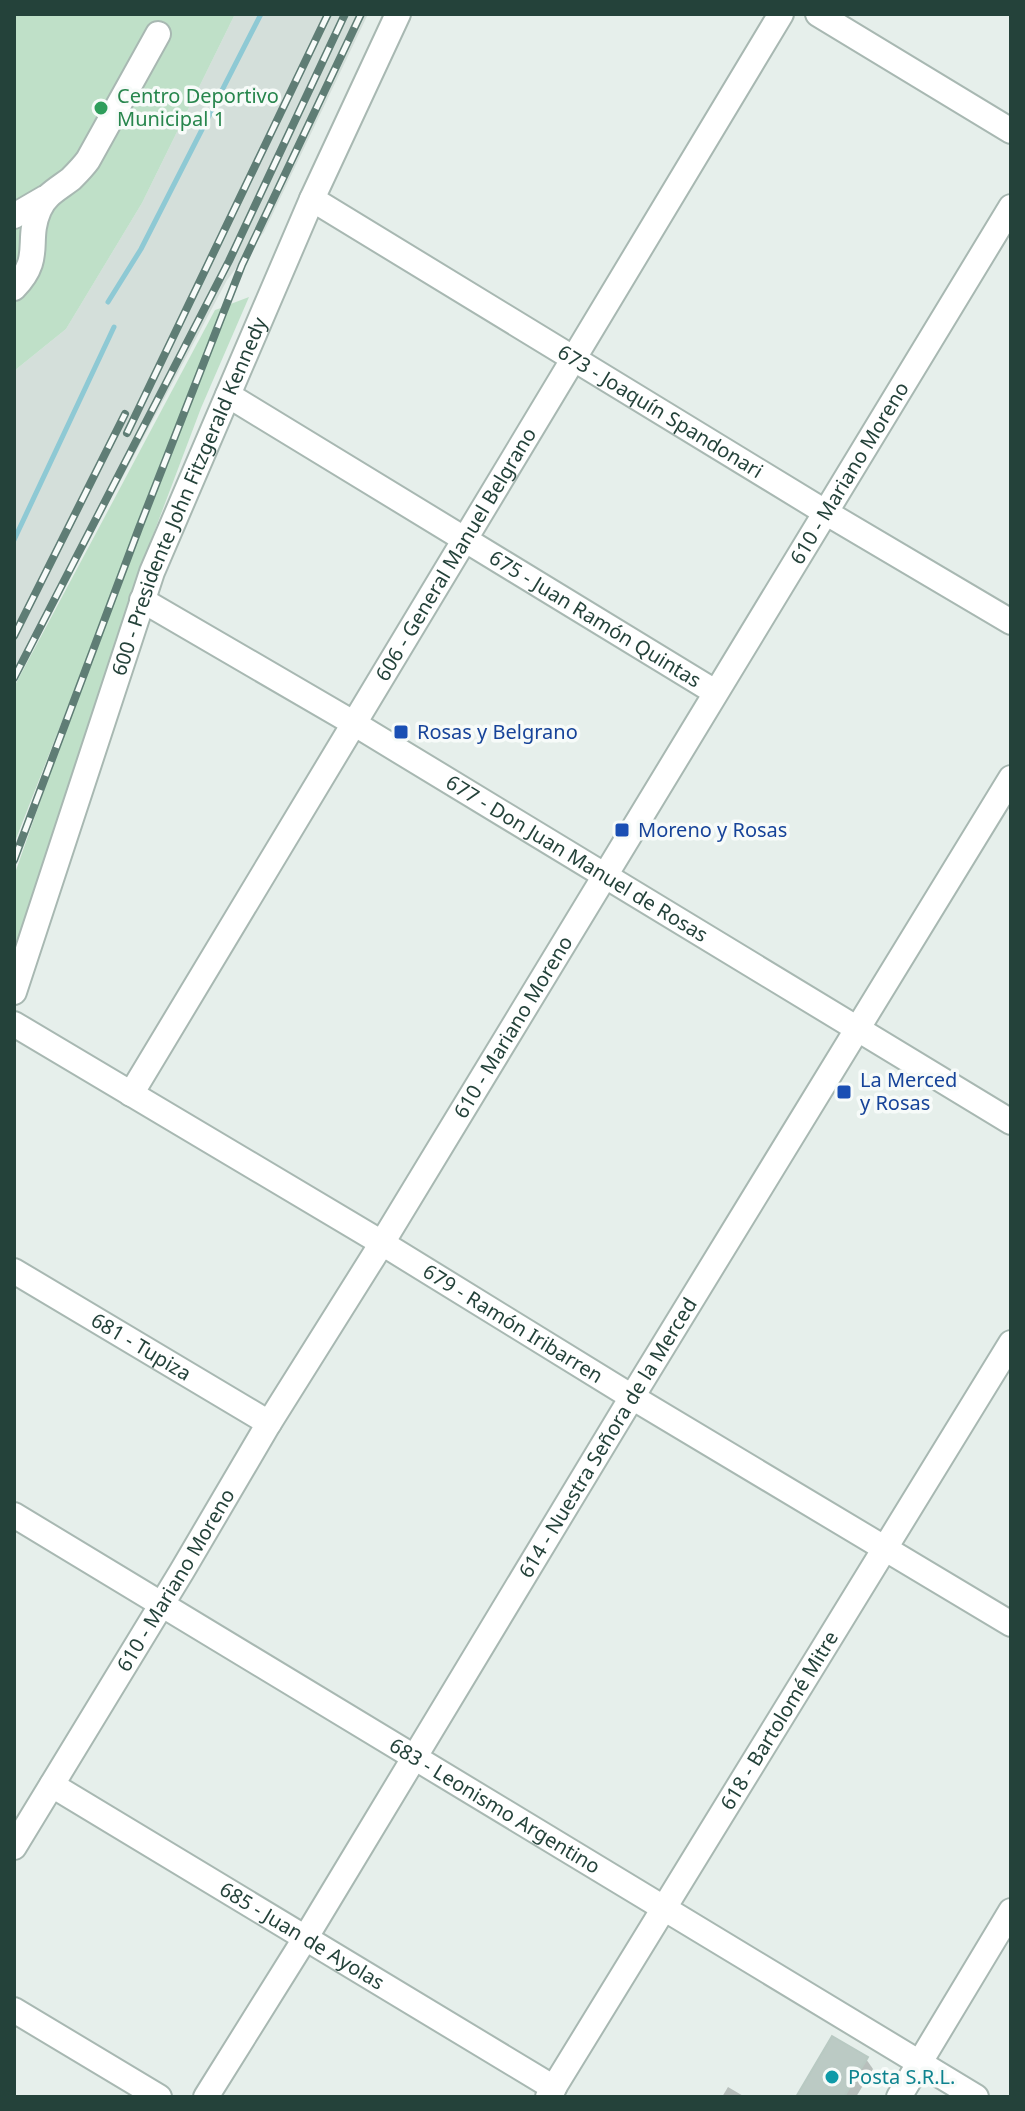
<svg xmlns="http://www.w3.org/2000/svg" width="1025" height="2111" font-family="'Noto Sans',sans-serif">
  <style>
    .built { fill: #d4dfda }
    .green { fill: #bfe0c8 }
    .shadow { fill: #0003 }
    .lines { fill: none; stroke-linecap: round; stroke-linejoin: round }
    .stream { stroke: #8ec9d4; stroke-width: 5 }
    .building { fill: #bbcac4; stroke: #b8c9c2; stroke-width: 2 }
    .minor-casing { stroke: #a8b8b2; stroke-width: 28 }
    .minor { stroke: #fff; stroke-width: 24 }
    .rail-casing { stroke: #5f7d75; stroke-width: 8 }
    .rail { stroke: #f7fbf9; stroke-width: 5; stroke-dasharray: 15; stroke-linecap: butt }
    .leisure-dot { fill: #2e9e5b; stroke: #f7fbf9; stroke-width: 3 }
    .transit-dot { fill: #1a4fb4; stroke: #f7fbf9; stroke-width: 3 }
    .culture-dot { fill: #0f9aa8; stroke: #f7fbf9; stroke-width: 3 }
    .labels { text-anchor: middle; stroke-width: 7; stroke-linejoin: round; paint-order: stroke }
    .leisure-label { font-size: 20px; fill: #27864d; stroke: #f7fbf9; text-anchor: start }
    .street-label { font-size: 20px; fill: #24423a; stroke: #f7fbf9 }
    .transit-label { font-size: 20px; fill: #164399; stroke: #f7fbf9; text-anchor: start }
    .culture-label { font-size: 20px; fill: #0d838f; stroke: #f7fbf9; text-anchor: start }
  </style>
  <rect width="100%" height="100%" fill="#e6efeb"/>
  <path class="built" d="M235 14H368L264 232 227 280 14 682V371L66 329 142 203Z"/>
  <g class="green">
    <path d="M14 14H235L142 203 66 329 14 371Z"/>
    <path d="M249 297 201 408 130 596 14 952V876L93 651 228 305Z"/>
    <path d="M224 307 14 844V687L215 310Z"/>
  </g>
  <g class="shadow">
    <path d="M866 2059 873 2069 856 2097H798Z"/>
    <path d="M728 2087 745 2097H722Z"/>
  </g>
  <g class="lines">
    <g class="stream">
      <path d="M108 302 141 249 261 14"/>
      <path d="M14 540 114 327"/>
    </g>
  </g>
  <path class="building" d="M832 2036 868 2057 844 2097H796Z"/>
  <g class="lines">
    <g class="minor-casing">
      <g id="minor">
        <path d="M818 14 1011 131"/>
        <path id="s1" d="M312 199 825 512 1011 622"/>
        <path d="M14 216 45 198"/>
        <path d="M14 288C44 257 25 242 39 210 45 195 58 189 71 179 77 173 83 167 88 160L158 34"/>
        <path id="s2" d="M228 395 715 692"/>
        <path id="s3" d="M142 600 355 724 1011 1122"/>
        <path id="s4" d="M14 992 152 572 312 199 398 14"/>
        <path id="s5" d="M14 1024 382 1243 632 1397 1011 1624"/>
        <path id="s6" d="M131 1094 781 14"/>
        <path id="s7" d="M14 1271 269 1423"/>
        <path id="s8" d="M14 1515 976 2097"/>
        <path id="s9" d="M52 1785 554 2088"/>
        <path id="s10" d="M14 1847 182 1571 269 1423 382 1243 1011 207"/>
        <path d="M14 2010 159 2097"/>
        <path id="s11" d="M206 2097 306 1937 632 1397 1011 778"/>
        <path id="s12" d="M548 2097 1011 1343"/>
        <path d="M899 2097 1011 1911"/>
      </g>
    </g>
    <use href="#minor" class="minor"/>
    <g class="rail-casing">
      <g id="rail">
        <path d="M127 433 328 14"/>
        <path d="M14 636 125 414"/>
        <path d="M14 678 229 261 345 14"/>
        <path d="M14 860 139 528 242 265 361 14"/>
      </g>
    </g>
    <use href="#rail" class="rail"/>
  </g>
  <circle class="leisure-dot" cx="101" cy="108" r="8"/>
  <g class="transit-dot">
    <rect x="393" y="724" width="16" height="16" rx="4"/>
    <rect x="614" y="822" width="16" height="16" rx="4"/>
    <rect x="836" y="1084" width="16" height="16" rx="4"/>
  </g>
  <circle class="culture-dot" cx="832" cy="2077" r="8"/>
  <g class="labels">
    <g class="leisure-label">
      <text x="117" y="103">Centro Deportivo<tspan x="117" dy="23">Municipal 1</tspan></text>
    </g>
    <g class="street-label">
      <text dy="7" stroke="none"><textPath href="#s1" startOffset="408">673 - Joaquín Spandonari</textPath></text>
      <text dy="7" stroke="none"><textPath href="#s10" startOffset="1608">610 - Mariano Moreno</textPath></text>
      <text dy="7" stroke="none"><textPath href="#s4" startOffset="526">600 - Presidente John Fitzgerald Kennedy</textPath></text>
      <text dy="7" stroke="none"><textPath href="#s6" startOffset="630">606 - General Manuel Belgrano</textPath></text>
      <text dy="7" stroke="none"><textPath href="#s2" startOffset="430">675 - Juan Ramón Quintas</textPath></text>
      <text dy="7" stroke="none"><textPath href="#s3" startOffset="506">677 - Don Juan Manuel de Rosas</textPath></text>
      <text dy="7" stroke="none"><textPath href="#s10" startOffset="960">610 - Mariano Moreno</textPath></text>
      <text dy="7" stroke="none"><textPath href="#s5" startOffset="582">679 - Ramón Iribarren</textPath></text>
      <text dy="7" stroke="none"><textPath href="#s7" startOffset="148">681 - Tupiza</textPath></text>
      <text dy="7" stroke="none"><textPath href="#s11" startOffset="772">614 - Nuestra Señora de la Merced</textPath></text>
      <text dy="7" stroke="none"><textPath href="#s10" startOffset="312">610 - Mariano Moreno</textPath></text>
      <text dy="7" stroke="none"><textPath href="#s12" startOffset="442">618 - Bartolomé Mitre</textPath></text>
      <text dy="7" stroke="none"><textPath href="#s8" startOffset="562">683 - Leonismo Argentino</textPath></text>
      <text dy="7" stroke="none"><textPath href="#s9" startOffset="292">685 - Juan de Ayolas</textPath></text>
    </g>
    <g class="transit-label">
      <text x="417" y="739">Rosas y Belgrano</text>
      <text x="638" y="837">Moreno y Rosas</text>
      <text x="860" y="1087">La Merced<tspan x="860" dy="23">y Rosas</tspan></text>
    </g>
    <g class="culture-label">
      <text x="848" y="2084">Posta S.R.L.</text>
    </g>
  </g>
  <rect width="1025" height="2111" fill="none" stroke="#24423a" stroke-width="32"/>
</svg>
